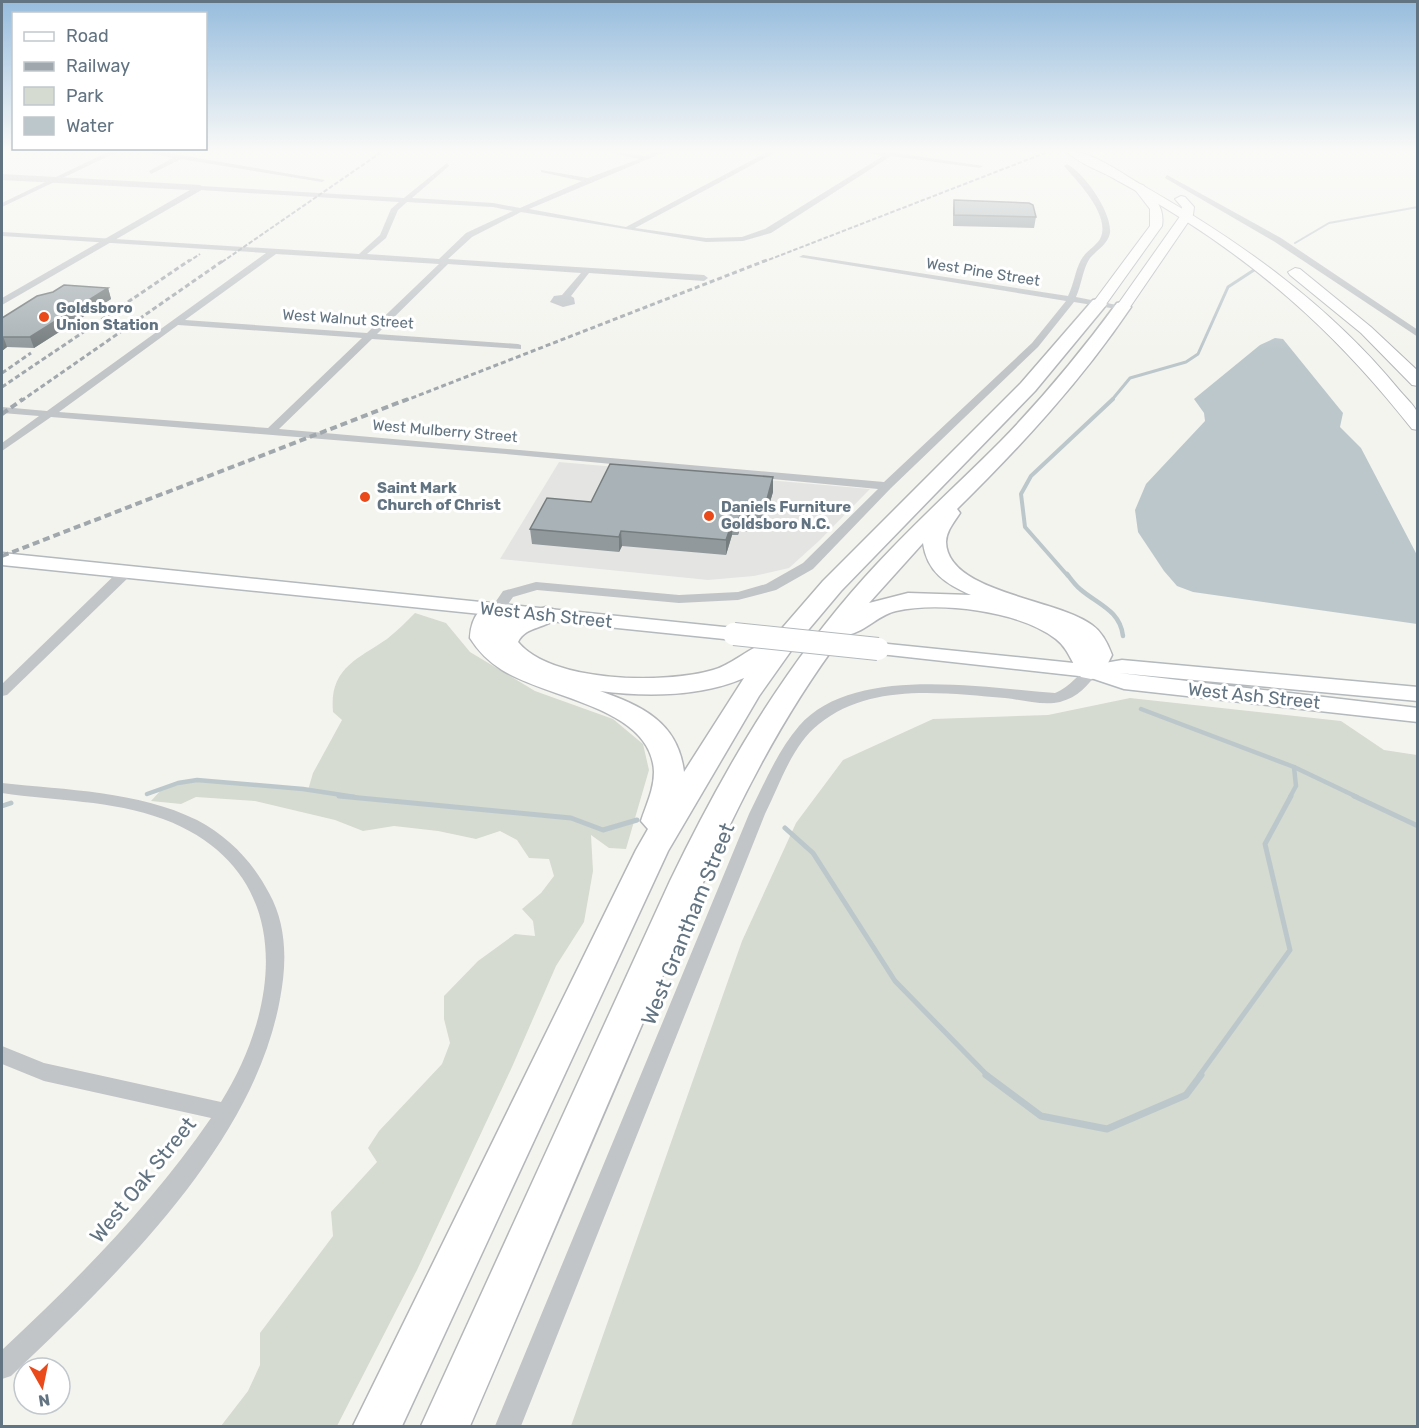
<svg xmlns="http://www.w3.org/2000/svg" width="1419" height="1428" font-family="Rubik,sans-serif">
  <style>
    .built { fill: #e4e5e3 }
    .green { fill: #d5dbd0 }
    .water { fill: #bcc7cc }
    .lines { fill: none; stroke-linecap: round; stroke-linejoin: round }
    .stream-far5 { stroke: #bcc7cc; stroke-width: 2 }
    .stream-far4 { stroke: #bcc7cc; stroke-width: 3 }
    .stream-far3 { stroke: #bcc7cc; stroke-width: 4 }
    .stream-far2 { stroke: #bcc7cc; stroke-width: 4.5 }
    .stream-far1 { stroke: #bcc7cc; stroke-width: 5 }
    .stream { stroke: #bcc7cc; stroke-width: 7 }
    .secondary-casing { stroke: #b3b9bd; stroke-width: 3 }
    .primary-casing { stroke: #b4b8bc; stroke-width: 2 }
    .trunk-casing { stroke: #b4b7ba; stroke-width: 2 }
    .motorway-casing { stroke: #b4b7ba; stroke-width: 3 }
    .minor { fill: #c1c5c8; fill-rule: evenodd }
    .tertiary { fill: #c1c5c8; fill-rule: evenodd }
    .secondary { fill: #fff; fill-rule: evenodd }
    .primary { fill: #fff; fill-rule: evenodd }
    .trunk { fill: #fff; fill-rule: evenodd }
    .motorway { fill: #fff; fill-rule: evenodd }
    .rail-far2 { stroke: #a1a8ad; stroke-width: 2; stroke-dasharray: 4.5 2; stroke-linecap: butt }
    .rail-far1 { stroke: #a1a8ad; stroke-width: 3; stroke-dasharray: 5 3; stroke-linecap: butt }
    .rail { stroke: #a1a8ad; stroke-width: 4; stroke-dasharray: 7 4; stroke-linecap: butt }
    .secondary-bridge-casing { stroke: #b3b9bd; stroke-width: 24; stroke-linecap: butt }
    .secondary-bridge { stroke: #fff; stroke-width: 22 }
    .wall { fill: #91999d }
    .shaded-wall { fill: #767d7f }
    .building { fill: #a9b2b6; stroke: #767d7f; stroke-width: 1.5 }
    .poi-dot { fill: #ea491a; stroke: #fff; stroke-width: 2 }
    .labels { text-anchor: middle; stroke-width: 6; stroke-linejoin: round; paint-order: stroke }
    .far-street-label { font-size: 15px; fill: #627482; stroke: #fff }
    .far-poi-label { font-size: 15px; font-weight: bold; fill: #627482; stroke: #fff; text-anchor: start }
    .street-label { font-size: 18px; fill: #627482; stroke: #fff }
    .near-street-label { font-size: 21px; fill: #627482; stroke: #fff }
  </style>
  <rect width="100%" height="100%" fill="#f4f4ef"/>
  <path class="built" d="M559 462 870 489 820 540 789 568 754 576 708 580 500 559Z"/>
  <g class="green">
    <path d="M415 613 446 623 470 652 535 691 613 719 643 744 649 770 626 849 609 848 591 835 593 871 584 922 556 966 512 1067 417 1270 337 1426H221L248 1391 260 1365V1333L333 1236 331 1212 377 1162 368 1148 379 1131 442 1064 450 1043 444 1019V996L478 961 515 934 535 936 533 921 522 909 541 893 554 876 549 859 529 858 517 840 500 831 476 839 438 831 394 826 363 831 335 820 255 801 196 797 181 804 151 801 162 789 197 780 308 790 313 773 342 720 333 712C329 669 356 660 387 639 397 631 406 622 415 613Z"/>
    <path d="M1130 698 1341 721 1384 750 1417 755V1426H571L742 941 796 823 843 760 933 719 1048 715Z"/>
  </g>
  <path class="water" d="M1275 338 1283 339 1343 413 1340 427 1361 448 1417 555V624L1193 592 1177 586 1164 571 1138 532 1135 510 1146 484 1205 421 1204 413 1194 399 1260 345Z"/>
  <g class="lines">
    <path class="stream-far5" d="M1295 243 1329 223 1418 207"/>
    <path class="stream-far4" d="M1111 401 1130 378 1186 362 1198 354 1228 287 1254 270"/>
    <path class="stream-far3" d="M1068 576 1025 527 1021 494 1031 476 1113 399"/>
    <g class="stream-far2">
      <path d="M1067 574C1071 579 1075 585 1080 589 1097 604 1120 610 1123 636"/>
      <path d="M1141 709 1294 767 1357 797"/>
      <path d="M147 794 178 783 197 780 303 789 355 797"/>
      <path d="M1290 797 1296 786 1294 767"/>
    </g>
    <g class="stream-far1">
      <path d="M339 796 571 818 603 830 637 820"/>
      <path d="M1354 796 1418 826"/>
      <path d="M2 806 11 803"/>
      <path d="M785 828 813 853 895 981 988 1076"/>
      <path d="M1199 1076 1290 950 1265 844 1291 796"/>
    </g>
    <path class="stream" d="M986 1075 1041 1116 1107 1129 1186 1095 1201 1075"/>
    <g class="secondary-casing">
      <g id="secondary">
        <path d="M2 553 734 628 741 630 744 634 741 638 734 640 2 565Z"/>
        <path d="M878 643 1093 665 1122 660 1418 687V701L1119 673 1418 708V722L1124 689 1088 677 871 653 867 649 871 645Z"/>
      </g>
    </g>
    <g class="primary-casing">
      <g id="primary">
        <path d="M1139 184 1143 185C1155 197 1165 208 1162 226L1104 307H1094L1092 304 1150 226V209L1133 187Z"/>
        <path d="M1181 196 1185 197 1194 207 1193 215 1128 310H1118L1116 307 1181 215 1182 207 1175 199Z"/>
      </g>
    </g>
    <g class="trunk-casing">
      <g id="trunk">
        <path d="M1066 151C1092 151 1118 171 1140 184 1237 239 1329 304 1400 391 1405 397 1414 405 1417 412 1419 417 1418 425 1418 430L1412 429C1344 343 1276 279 1184 220 1161 205 1137 191 1113 178 1098 170 1078 163 1066 151Z"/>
        <path d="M1295 268 1300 269 1371 327 1418 371V386L1412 385 1361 333 1290 275 1288 272Z"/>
      </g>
    </g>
    <g class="motorway-casing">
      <g id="motorway">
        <path d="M1099 299 1107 304 1035 391 841 591 793 648 759 696 668 851 402 1426H353L636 850 648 829 641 821C646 805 654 790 654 772 652 707 548 699 502 670 488 661 479 652 470 638 471 617 482 599 506 605L514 617 546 607 555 610 559 615C549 629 526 625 518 642 551 683 666 684 713 670 734 664 750 646 771 641L823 581 1021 383 1093 300ZM744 678 684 772C678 722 642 706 600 691 645 697 701 697 744 678Z"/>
        <path d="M1123 302 1131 307C1081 381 1021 446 957 509L960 513C955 521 946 531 946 542 947 593 1059 599 1092 625 1102 632 1108 644 1112 655L1101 677 1091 679 1081 677C1073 665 1068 648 1056 639 1020 611 940 601 896 611 877 615 863 635 843 635 756 750 703 881 647 1013 587 1151 529 1289 470 1426H421L670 881C723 771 783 668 865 577 908 529 955 487 1000 442 1042 399 1081 352 1117 303ZM923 543C927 572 946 584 971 595L908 593 869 603Z"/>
      </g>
    </g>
    <g class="minor">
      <path d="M110 151H119L2 207V203Z"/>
      <path d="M140 151H157L325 180 322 182 181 159 151 174 149 171 173 158Z"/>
      <path d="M605 151 645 156 657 151H667L529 209 626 227 769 151H778L635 228 706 238 742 237 765 229 883 156 860 151H898L896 153 983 166 980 168 891 156 771 233 743 241 706 242 521 212 472 237 448 259 704 275 708 278 704 281 589 273 571 296 574 298 575 304 563 307 550 302 554 296 562 295 581 273 448 264 377 334 518 344 521 345V349L372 339 279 429 884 482 1032 343 1066 301 799 257 803 255 1068 296C1074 284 1075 271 1081 260 1085 252 1095 247 1100 239 1112 216 1077 181 1064 166L1067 164C1084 173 1112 212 1110 233 1108 244 1097 250 1090 258 1083 268 1081 286 1076 297L1127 307 1123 310 1074 302 1038 347 891 488 813 569 776 590 738 600 679 603 537 590 513 597 502 613H492L490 610 503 591 536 582 679 595 738 592 766 584 803 563 878 489 506 454 51 417 2 451V443L39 416 2 413V407L47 411 266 253 2 236V232L359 254 380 235 391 209 399 202 200 190 197 188 200 186 404 198 447 163 449 166 412 198 493 203 520 208 582 181 541 172V170L588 178 639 159ZM407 202 493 207 513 211 466 233 439 259 367 254 386 238 398 210ZM276 254 439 264 367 333 185 320ZM178 325 362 338 268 428 59 412Z"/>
      <path d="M1167 175 1281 238 1418 330V337L1275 242 1165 178Z"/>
      <path d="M127 567 132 568 133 571 132 574 7 695 2 696V684L122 568Z"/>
      <path d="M1091 667 1098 671C1088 686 1078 697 1060 702 1044 706 1022 700 1005 698 945 693 870 682 819 724 792 745 780 784 765 814L521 1426H495L749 814C764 784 777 752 799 726 853 664 982 688 1055 693 1071 687 1082 669 1091 667Z"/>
      <path d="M2 783C66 790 138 791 197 820 229 837 252 861 269 893 287 925 287 963 280 999 254 1145 115 1277 11 1376L2 1379V1350C78 1279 151 1205 211 1118L44 1081 2 1064V1046L44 1063 221 1102C284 1001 294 868 163 819 112 800 55 801 2 793Z"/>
    </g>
    <path class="tertiary" d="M2 174 200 185 205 188 2 305V298L190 190 2 180Z"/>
    <use href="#secondary" class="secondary"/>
    <use href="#primary" class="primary"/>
    <use href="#trunk" class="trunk"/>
    <use href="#motorway" class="motorway"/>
    <g class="rail-far2">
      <path d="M188 262 200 254"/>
      <path d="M222 262 383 151"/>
      <path d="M763 262 1050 151"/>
    </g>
    <g class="rail-far1">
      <path d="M2 373 31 353"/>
      <path d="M2 387 190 260"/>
      <path d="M21 401 224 260"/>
      <path d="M404 401 767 260"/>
    </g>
    <g class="rail">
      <path d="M2 414 23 399"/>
      <path d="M2 556 408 399"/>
    </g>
    <g class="secondary-bridge-casing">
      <path id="secondary-bridge" d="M734 634 878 649"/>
    </g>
    <use href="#secondary-bridge" class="secondary-bridge"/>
  </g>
  <g class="wall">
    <path d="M954 200 1036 217 1034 228 953 226V210Z"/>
    <path d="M108 288 111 299 34 348 7 347 2 351V318Z"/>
    <path d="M773 492 763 525 750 524 747 532 739 531 738 535H732L726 555 622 546 619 552 532 544 530 529 591 502Z"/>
  </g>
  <g class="shaded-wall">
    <path d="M108 288 111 299 34 348 30 337Z"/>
    <path d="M3 336 7 347 2 351V337Z"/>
    <path d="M773 477V492L763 525 764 510Z"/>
    <path d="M750 509V524L747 532 748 517Z"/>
    <path d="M740 516 739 531 738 535V521Z"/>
    <path d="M733 520 732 535 726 555V540Z"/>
    <path d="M621 531 622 546 619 552V537Z"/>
  </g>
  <g class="building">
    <path d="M954 200 1029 203 1033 205 1036 217 954 215Z"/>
    <path d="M64 285 108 288 30 337H2V318L37 296 53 292Z"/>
    <path d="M610 464 773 477 764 510 750 509 748 517 740 516 738 521 733 520 726 540 621 531 619 537 530 529 547 498 591 502Z"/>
  </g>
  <linearGradient id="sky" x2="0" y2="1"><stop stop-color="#96bcdd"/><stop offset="0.43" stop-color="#fafaf8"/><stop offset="1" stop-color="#fafaf8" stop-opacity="0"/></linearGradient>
  <rect width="1419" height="351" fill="url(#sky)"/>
  <g class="poi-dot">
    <circle cx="44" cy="317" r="6"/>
    <circle cx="365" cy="497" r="6"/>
    <circle cx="709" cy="516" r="6"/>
  </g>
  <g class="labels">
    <g class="far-street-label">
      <text transform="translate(983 272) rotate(9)" y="5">West Pine Street</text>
      <text transform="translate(348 319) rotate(4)" y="5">West Walnut Street</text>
      <text transform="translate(445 431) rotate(5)" y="5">West Mulberry Street</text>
    </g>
    <g class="far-poi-label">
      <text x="56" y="313">Goldsboro<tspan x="56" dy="17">Union Station</tspan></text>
      <text x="377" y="493">Saint Mark<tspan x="377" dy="17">Church of Christ</tspan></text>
      <text x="721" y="512">Daniels Furniture<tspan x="721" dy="17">Goldsboro N.C.</tspan></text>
    </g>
    <g class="street-label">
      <text transform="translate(546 615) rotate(6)" y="6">West Ash Street</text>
      <text transform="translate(1254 696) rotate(6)" y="6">West Ash Street</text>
    </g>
    <g class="near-street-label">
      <text transform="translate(688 924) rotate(-68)" y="7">West Grantham Street</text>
      <text transform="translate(143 1180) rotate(-51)" y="7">West Oak Street</text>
    </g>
  </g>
  <rect width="1419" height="1428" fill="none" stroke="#627482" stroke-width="6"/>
  <rect x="12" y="12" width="195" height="138" fill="#ffffff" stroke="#c0c7cd" stroke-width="1.5"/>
  <rect x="24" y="32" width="30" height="9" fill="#ffffff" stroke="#c0c7cd" stroke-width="1.5"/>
  <text x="66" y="42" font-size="18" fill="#627482">Road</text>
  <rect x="24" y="62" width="30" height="9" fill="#a1a8ad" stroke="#c0c7cd" stroke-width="1.5"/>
  <text x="66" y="72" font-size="18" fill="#627482">Railway</text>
  <rect x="24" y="87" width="30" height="18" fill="#d5dbd0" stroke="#c0c7cd" stroke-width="1.5"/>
  <text x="66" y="102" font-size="18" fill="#627482">Park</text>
  <rect x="24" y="117" width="30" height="18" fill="#bcc7cc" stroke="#c0c7cd" stroke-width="1.5"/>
  <text x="66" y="132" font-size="18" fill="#627482">Water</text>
  <g transform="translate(42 1386) rotate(171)"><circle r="28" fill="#ffffff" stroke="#c0c7cd" stroke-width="1.5"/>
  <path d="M0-4.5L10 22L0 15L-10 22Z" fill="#ea491a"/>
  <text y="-9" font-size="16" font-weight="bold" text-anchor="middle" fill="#627482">N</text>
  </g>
</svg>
